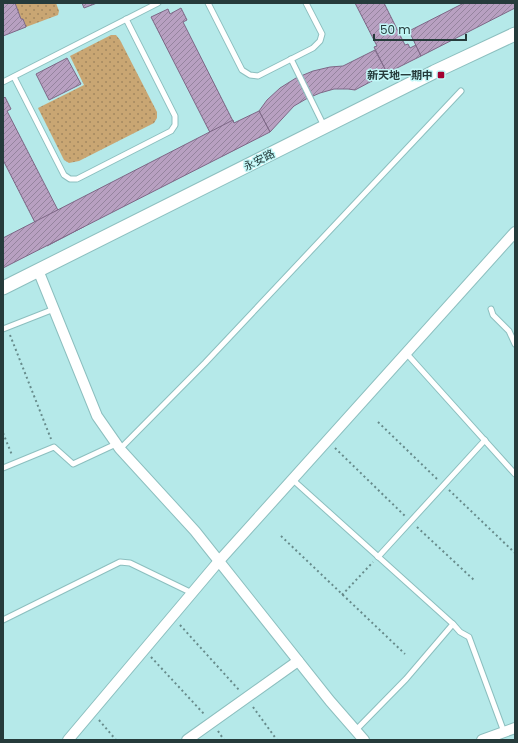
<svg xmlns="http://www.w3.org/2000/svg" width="518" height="743" font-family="Poppins,'Noto Sans SC',sans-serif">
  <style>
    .grass { fill: url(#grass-dots) }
    .building { fill: url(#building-hatch); stroke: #7d6786 }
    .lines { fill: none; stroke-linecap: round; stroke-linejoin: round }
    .service-casing { stroke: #8cbfbf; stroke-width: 7 }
    .minor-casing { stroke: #8cbfbf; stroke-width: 12 }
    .tertiary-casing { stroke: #8cbfbf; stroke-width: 15 }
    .path { stroke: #678b8b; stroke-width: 2; stroke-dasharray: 2 3; stroke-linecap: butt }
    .service { stroke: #fff; stroke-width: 5 }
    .minor { stroke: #fff; stroke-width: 10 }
    .tertiary { stroke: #fff; stroke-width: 13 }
    .poi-dot { fill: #a20231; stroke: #c2f7f7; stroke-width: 1.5 }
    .labels { text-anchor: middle; stroke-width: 3; stroke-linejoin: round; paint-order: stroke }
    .poi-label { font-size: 11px; font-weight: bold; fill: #263b3b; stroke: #c2f7f7; text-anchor: end }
    .street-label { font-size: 11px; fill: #263b3b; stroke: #c2f7f7 }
  </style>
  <defs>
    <pattern id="grass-dots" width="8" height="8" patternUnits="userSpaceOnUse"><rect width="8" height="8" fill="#c9a673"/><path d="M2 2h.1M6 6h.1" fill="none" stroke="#a38860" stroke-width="1.8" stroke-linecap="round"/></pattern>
    <pattern id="building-hatch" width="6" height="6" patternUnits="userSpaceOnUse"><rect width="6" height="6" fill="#b8a0c1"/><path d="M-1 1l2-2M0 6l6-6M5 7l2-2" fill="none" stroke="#95849e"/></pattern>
  </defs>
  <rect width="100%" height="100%" fill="#b5e9e9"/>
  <g class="grass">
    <path d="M15 3H56L59 11 58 15 26 27 23 19H21Z"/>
    <path d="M111 35H116L120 40 157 112V118L154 123 79 161 69 163 64 160 38 108 84 85 70 56Z"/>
  </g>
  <g class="building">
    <path d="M3 3H15L21 19H23L26 27 3 36Z"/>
    <path d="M82 3H97L84 8Z"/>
    <path d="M355 3H384L405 45 408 44 410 48 416 45 421 56 387 73 374 47 377 46Z"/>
    <path d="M464 3H515V8L421 56 409 31Z"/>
    <path d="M181 8 187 20 183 22 237 129 253 121 261 136 222 156 151 17 168 9 170 14Z"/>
    <path d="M375 50 387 73 355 90 348 89H334L320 93 306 99 294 106 270 132 259 111 267 100 280 88 296 78 313 71 330 67 343 66Z"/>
    <path d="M67 58 81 84 49 100 36 74Z"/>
    <path d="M5 97 11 109 7 111 62 218 77 210 85 226 47 246 3 160V99Z"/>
    <path d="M259 111 270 132 3 268V238L233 120 234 123Z"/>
  </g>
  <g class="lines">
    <g class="service-casing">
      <g id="service">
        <path d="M208 3 242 70 250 75 258 76 313 48 320 41 322 34 306 3"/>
        <path d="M291 59 324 126"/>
        <path d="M14 77 64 175 70 179H77L171 131 175 125V116L126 19"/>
        <path d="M3 82 158 3"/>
        <path d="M491 309 493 315 509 331 515 344"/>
        <path d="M3 329 54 309"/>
        <path d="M407 354 515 474"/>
        <path d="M120 449 205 363 461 91"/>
        <path d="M3 468 54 447 73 464 116 444"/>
        <path d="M293 480 453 624 406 679 356 730"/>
        <path d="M378 557 485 440"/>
        <path d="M3 620 120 562 130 563 192 593"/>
        <path d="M453 624 460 632 469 637 504 732"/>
      </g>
    </g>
    <g class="minor-casing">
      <g id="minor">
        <path d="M38 270 97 416 120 449 195 531 330 701 364 740"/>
        <path d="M68 740 219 561 515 232"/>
        <path d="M187 740 298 661"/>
        <path d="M482 740 515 728"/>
      </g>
    </g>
    <g class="tertiary-casing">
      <path id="tertiary" d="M3 288 434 72 515 34"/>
    </g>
    <g class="path">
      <path d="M10 335 51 439"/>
      <path d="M378 422 437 479"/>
      <path d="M3 433 12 455"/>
      <path d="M335 448 405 516"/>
      <path d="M449 490 515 553"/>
      <path d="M417 527 475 581"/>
      <path d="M281 536 405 654"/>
      <path d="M342 595 373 562"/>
      <path d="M180 625 239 690"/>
      <path d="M151 657 204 714"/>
      <path d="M253 707 277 740"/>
      <path d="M99 720 116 740"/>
      <path d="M218 731 224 740"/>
    </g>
    <use href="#service" class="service"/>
    <use href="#minor" class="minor"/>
    <use href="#tertiary" class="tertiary"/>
  </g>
  <rect class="poi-dot" x="437" y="71" width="8" height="8" rx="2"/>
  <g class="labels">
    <g class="poi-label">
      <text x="433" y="79">新天地一期中</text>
    </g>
    <g class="street-label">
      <text transform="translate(259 160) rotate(-27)" y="4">永安路</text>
    </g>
  </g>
  <rect width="518" height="743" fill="none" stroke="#263b3b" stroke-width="8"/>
  <path d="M374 34v6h92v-6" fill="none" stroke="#263b3b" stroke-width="2"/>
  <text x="380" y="34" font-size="12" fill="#263b3b" stroke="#c2f7f7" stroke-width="3" paint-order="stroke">50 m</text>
</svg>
